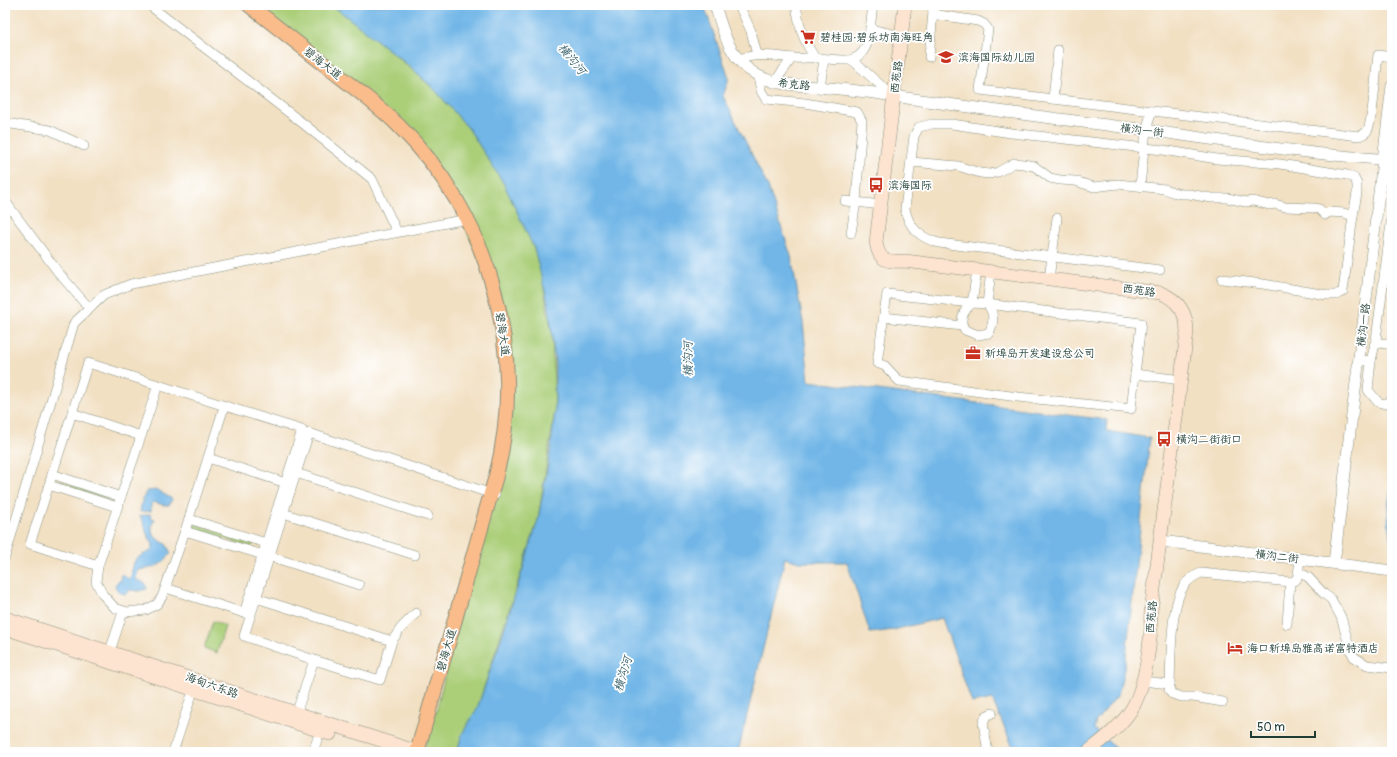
<svg xmlns="http://www.w3.org/2000/svg" width="1397" height="757" font-family="Pangolin,'LXGW WenKai TC',sans-serif">
  <style>
    .green { fill: #abcf79; stroke: #658656 }
    .water { fill: #71b6e7; stroke: #487a8e }
    .lines { fill: none; stroke-linecap: round; stroke-linejoin: round }
    .minor-casing { stroke: #888e7c; stroke-width: 10 }
    .tertiary-casing { stroke: #888e7c; stroke-width: 12 }
    .secondary-casing { stroke: #888e7c; stroke-width: 14 }
    .primary-casing { stroke: #888e7c; stroke-width: 16 }
    .minor { stroke: #fff; stroke-width: 9 }
    .tertiary { stroke: #fff; stroke-width: 11 }
    .secondary { stroke: #fde4d0; stroke-width: 13 }
    .primary { stroke: #f9bc8a; stroke-width: 14 }
    .labels { text-anchor: middle; stroke-width: 3.5; stroke-linejoin: round; paint-order: stroke }
    .poi-label { font-size: 11px; fill: #1f3d34; stroke: #fff; text-anchor: start }
    .street-label { font-size: 11px; fill: #1f3d34; stroke: #fff }
    .water-label { font-size: 12px; font-style: italic; fill: #38616a; stroke: #fff }
  </style>
  <rect width="100%" height="100%" fill="#fff"/>
  <filter id="ink" filterUnits="userSpaceOnUse"><feTurbulence type="fractalNoise" baseFrequency=".025" numOctaves="2"/><feDisplacementMap in="SourceGraphic" scale="8" xChannelSelector="R" yChannelSelector="G"/><feConvolveMatrix kernelMatrix="1 2 1 2 8 2 1 2 1" color-interpolation-filters="sRGB"/></filter>
  <filter id="wash" filterUnits="userSpaceOnUse"><feTurbulence type="fractalNoise" baseFrequency=".012" numOctaves="4" result="noise"/><feDisplacementMap in="SourceGraphic" scale="16" xChannelSelector="R" yChannelSelector="G"/><feGaussianBlur stdDeviation="0.9" result="paint"/><feColorMatrix in="noise" values="0 0 0 0 0 0 0 0 0 0 0 0 0 0 0 0 0 1.4 0 .05"/><feComposite in="paint" operator="in"/></filter>
  <g filter="url(#wash)">
    <rect width="100%" height="100%" fill="#f2e0c3"/>
    <g class="green">
      <path d="M256 5H332L393 53 436 91 469 129 504 184 534 248 542 277 552 335 555 410 538 520 477 709 462 734 457 752H423L436 712 511 399 504 312 433 157Z"/>
      <path d="M57 480 115 499 114 502 56 483Z"/>
      <path d="M195 524 253 543V545L251 547 195 529 194 527Z"/>
      <path d="M213 621 225 626 217 653 204 648Z"/>
    </g>
    <g class="water">
      <path d="M332 5H704L729 78 723 96 768 187 791 256 803 322 809 381 1107 420 1106 431 1150 438 1125 665 1118 695 1096 721 1094 729 1120 752H1066L1060 746 1054 752H1015L992 699 972 703 942 618 893 630 870 633 847 562H800L785 558 738 752H457L462 734 477 709 503 633 538 520 551 447 555 410V363L549 307 534 248 504 184 469 129 436 91 414 70 393 53Z"/>
      <path d="M1392 486V552C1389 530 1385 508 1392 486Z"/>
      <path d="M157 490 172 499 169 505H164L153 502 151 504V511L140 512C141 505 143 496 147 491Z"/>
      <path d="M150 514 151 518 155 519 152 524V532L157 539 166 544 171 553C161 567 153 568 138 570L136 577V580C143 581 145 583 147 589L138 591 130 590 125 594C119 593 117 591 115 585L119 580H122L120 576 123 574 128 579 131 578C133 556 136 559 152 550L153 544 146 532 144 524 140 516Z"/>
    </g>
  </g>
  <g filter="url(#ink)">
    <g class="lines">
      <g class="minor-casing">
        <g id="minor">
          <path d="M149 5 305 125 372 179 397 232"/>
          <path d="M739 5 751 31 757 55"/>
          <path d="M796 5C800 29 802 38 815 58"/>
          <path d="M873 5 870 29 901 36"/>
          <path d="M932 5 933 12 938 15 978 21 984 24 988 29 980 90 1053 99 1058 50"/>
          <path d="M929 57 933 12"/>
          <path d="M737 59C761 53 772 56 795 58 802 59 809 57 816 58 825 58 846 62 853 59 866 54 868 42 870 29"/>
          <path d="M852 60 893 96"/>
          <path d="M758 76 761 91 766 99 805 103 857 112 862 121 856 202 881 205"/>
          <path d="M774 83 792 58"/>
          <path d="M820 87 824 59"/>
          <path d="M1053 99 1359 136C1362 135 1365 134 1367 131 1373 123 1376 69 1378 55L1392 57"/>
          <path d="M5 123 50 130 84 146"/>
          <path d="M911 162 958 166 980 173 990 174 998 172 1014 163 1023 164 1034 166 1050 178 1060 180 1075 181 1094 187 1118 184 1165 189 1172 192 1181 194H1189L1211 198H1227L1246 202 1253 201 1269 205 1275 204 1285 207 1313 208 1319 209 1325 215 1329 212 1344 213 1353 216"/>
          <path d="M1140 186 1146 130 1152 111"/>
          <path d="M5 201 58 272 89 308"/>
          <path d="M845 201 856 202 851 233"/>
          <path d="M977 270 972 303 887 294 877 363 885 366 899 381 1018 397 1131 409 1141 323 987 304 991 272"/>
          <path d="M1160 270 939 243C921 238 909 229 905 209L914 136 919 127 932 124H952L1011 133 1163 150 1217 159 1280 164 1347 175 1354 178 1357 184V193L1353 216 1343 291 1336 295H1327L1263 284 1222 279"/>
          <path d="M1049 279 1057 218"/>
          <path d="M972 303 987 304C995 314 994 322 989 333L978 335 965 330C958 320 964 310 972 303Z"/>
          <path d="M884 317 962 326"/>
          <path d="M1374 345 1381 343 1392 345"/>
          <path d="M1359 360 1371 361 1368 390 1378 402 1385 404 1392 400"/>
          <path d="M1371 361 1376 340 1392 215"/>
          <path d="M1135 374 1181 380"/>
          <path d="M158 385 98 566 96 582 103 595 115 608 127 612 146 610 157 604 162 597 185 531 224 407"/>
          <path d="M72 413 141 436"/>
          <path d="M208 458 286 483"/>
          <path d="M296 473 428 516"/>
          <path d="M52 474 121 497"/>
          <path d="M49 485 117 507"/>
          <path d="M283 513 415 555"/>
          <path d="M189 519 266 543"/>
          <path d="M185 531 263 555"/>
          <path d="M269 556 359 585"/>
          <path d="M5 557 74 323 104 295 131 284 467 219"/>
          <path d="M98 566 30 544 88 363 302 430 244 613 166 588"/>
          <path d="M1298 572 1308 577 1324 594 1331 599 1341 617 1350 649 1354 657 1367 665 1392 668"/>
          <path d="M256 598 392 641"/>
          <path d="M1287 624 1290 582"/>
          <path d="M108 657 123 612"/>
          <path d="M314 660 244 636 309 433 495 495"/>
          <path d="M1142 681 1170 684C1171 659 1170 606 1184 586 1188 579 1194 576 1201 573L1290 582 1296 580 1298 576 1300 559"/>
          <path d="M1170 684 1169 690 1172 694 1182 697H1193L1223 702"/>
          <path d="M295 717 314 660 380 680 392 641 401 628 416 613"/>
          <path d="M173 752 195 685"/>
          <path d="M313 752 322 725"/>
          <path d="M988 752 983 723 986 716 992 713"/>
        </g>
      </g>
      <g class="tertiary-casing">
        <g id="tertiary">
          <path d="M715 5C723 32 730 60 757 75 773 84 787 84 806 86 829 88 852 90 875 93 967 108 1060 119 1153 131 1232 142 1312 155 1392 160"/>
          <path d="M1161 541 1392 571"/>
          <path d="M1334 563 1392 86"/>
        </g>
      </g>
      <g class="secondary-casing">
        <g id="secondary">
          <path d="M905 5 876 242C879 262 887 262 905 261L1161 293C1178 300 1187 313 1187 332 1175 423 1164 514 1152 604 1150 612 1151 621 1151 629 1149 652 1145 684 1134 705 1124 724 1104 739 1088 752"/>
          <path d="M5 618 296 713 418 752"/>
          <path d="M5 628 330 734"/>
        </g>
      </g>
      <g class="primary-casing">
        <path id="primary" d="M249 5C276 26 302 47 329 68 353 87 378 105 399 126 490 215 528 353 496 476L417 752"/>
      </g>
      <use href="#minor" class="minor"/>
      <use href="#tertiary" class="tertiary"/>
      <use href="#secondary" class="secondary"/>
      <use href="#primary" class="primary"/>
    </g>
  </g>
  <defs>
    <g id="supermarket-bare" transform="scale(1.2)"><path d="M-6-5.5h2.5l.6 2H6L4.5 2H-2.5L-4.4-4H-6ZM-1.5 3.2a1.3 1.3 0 1 0 .1 0ZM3 3.2a1.3 1.3 0 1 0 .1 0Z" fill="#c8321e" stroke="#fff" stroke-width="2.5" paint-order="stroke"/></g>
    <g id="school-bare" transform="scale(1.2)"><path d="M0-5L7-2L0 1L-7-2ZM-4 1L0 2.5L4 1V4Q0 6-4 4Z" fill="#c8321e" stroke="#fff" stroke-width="2.5" paint-order="stroke"/></g>
    <g id="bus-bare" transform="scale(1.2)"><path d="M-5-6H5V4H4V6H2V4H-2V6H-4V4H-5ZM-3.5-4V0h7V-4ZM-3.5 1.2v1.5H-2V1.2ZM2 1.2v1.5H3.5V1.2Z" fill="#c8321e" stroke="#fff" stroke-width="2.5" paint-order="stroke"/></g>
    <g id="office-bare" transform="scale(1.2)"><path d="M-6-3h4V-5.5h4V-3h4V5H-6ZM-1-4.5V-3h2v-1.5ZM-6 0V1H6V0Z" fill="#c8321e" stroke="#fff" stroke-width="2.5" paint-order="stroke"/></g>
    <g id="hotel-bare" transform="scale(1.2)"><path d="M-6-4.5h1.5V1H6V5H4.5V3h-9V5H-6ZM-4 0a1.8 1.8 0 1 1 3.6 0ZM.5 0V-2.5h3Q6-2.5 6 0Z" fill="#c8321e" stroke="#fff" stroke-width="2.5" paint-order="stroke"/></g>
  </defs>
  <g fill-rule="evenodd">
    <use href="#supermarket-bare" x="808" y="37"/>
    <use href="#school-bare" x="946" y="57"/>
    <use href="#bus-bare" x="876" y="185"/>
    <use href="#office-bare" x="973" y="353"/>
    <use href="#bus-bare" x="1164" y="439"/>
    <use href="#hotel-bare" x="1235" y="648"/>
  </g>
  <g class="labels">
    <g class="poi-label">
      <text x="820" y="41">碧桂园·碧乐坊南海旺角</text>
      <text x="958" y="61">滨海国际幼儿园</text>
      <text x="888" y="189">滨海国际</text>
      <text x="985" y="357">新埠岛开发建设总公司</text>
      <text x="1176" y="443">横沟二街街口</text>
      <text x="1247" y="652">海口新埠岛雅高诺富特酒店</text>
    </g>
    <g class="street-label">
      <text transform="translate(323 63) rotate(38)" y="4">碧海大道</text>
      <text transform="translate(896 77) rotate(-83)" y="4">西苑路</text>
      <text transform="translate(794 84) rotate(6)" y="4">希克路</text>
      <text transform="translate(1142 130) rotate(7)" y="4">横沟一街</text>
      <text transform="translate(1139 290) rotate(8)" y="4">西苑路</text>
      <text transform="translate(1363 325) rotate(-83)" y="4">横沟一路</text>
      <text transform="translate(503 334) rotate(82)" y="4">碧海大道</text>
      <text transform="translate(1277 556) rotate(7)" y="4">横沟二街</text>
      <text transform="translate(1151 617) rotate(-85)" y="4">西苑路</text>
      <text transform="translate(446 650) rotate(-74)" y="4">碧海大道</text>
      <text transform="translate(212 685) rotate(19)" y="4">海甸六东路</text>
    </g>
    <g class="water-label">
      <text transform="translate(572 59) rotate(51)" y="4">横沟河</text>
      <text transform="translate(688 359) rotate(-91)" y="4">横沟河</text>
      <text transform="translate(623 674) rotate(-73)" y="4">横沟河</text>
    </g>
  </g>
  <rect width="1397" height="757" fill="none" stroke="#fff" stroke-width="20"/>
  <path d="M1251 731v6h64v-6" fill="none" stroke="#1f3d34" stroke-width="2"/>
  <text x="1257" y="731" font-size="12" fill="#1f3d34" stroke="#ffffff" stroke-width="3" paint-order="stroke">50 m</text>
</svg>
